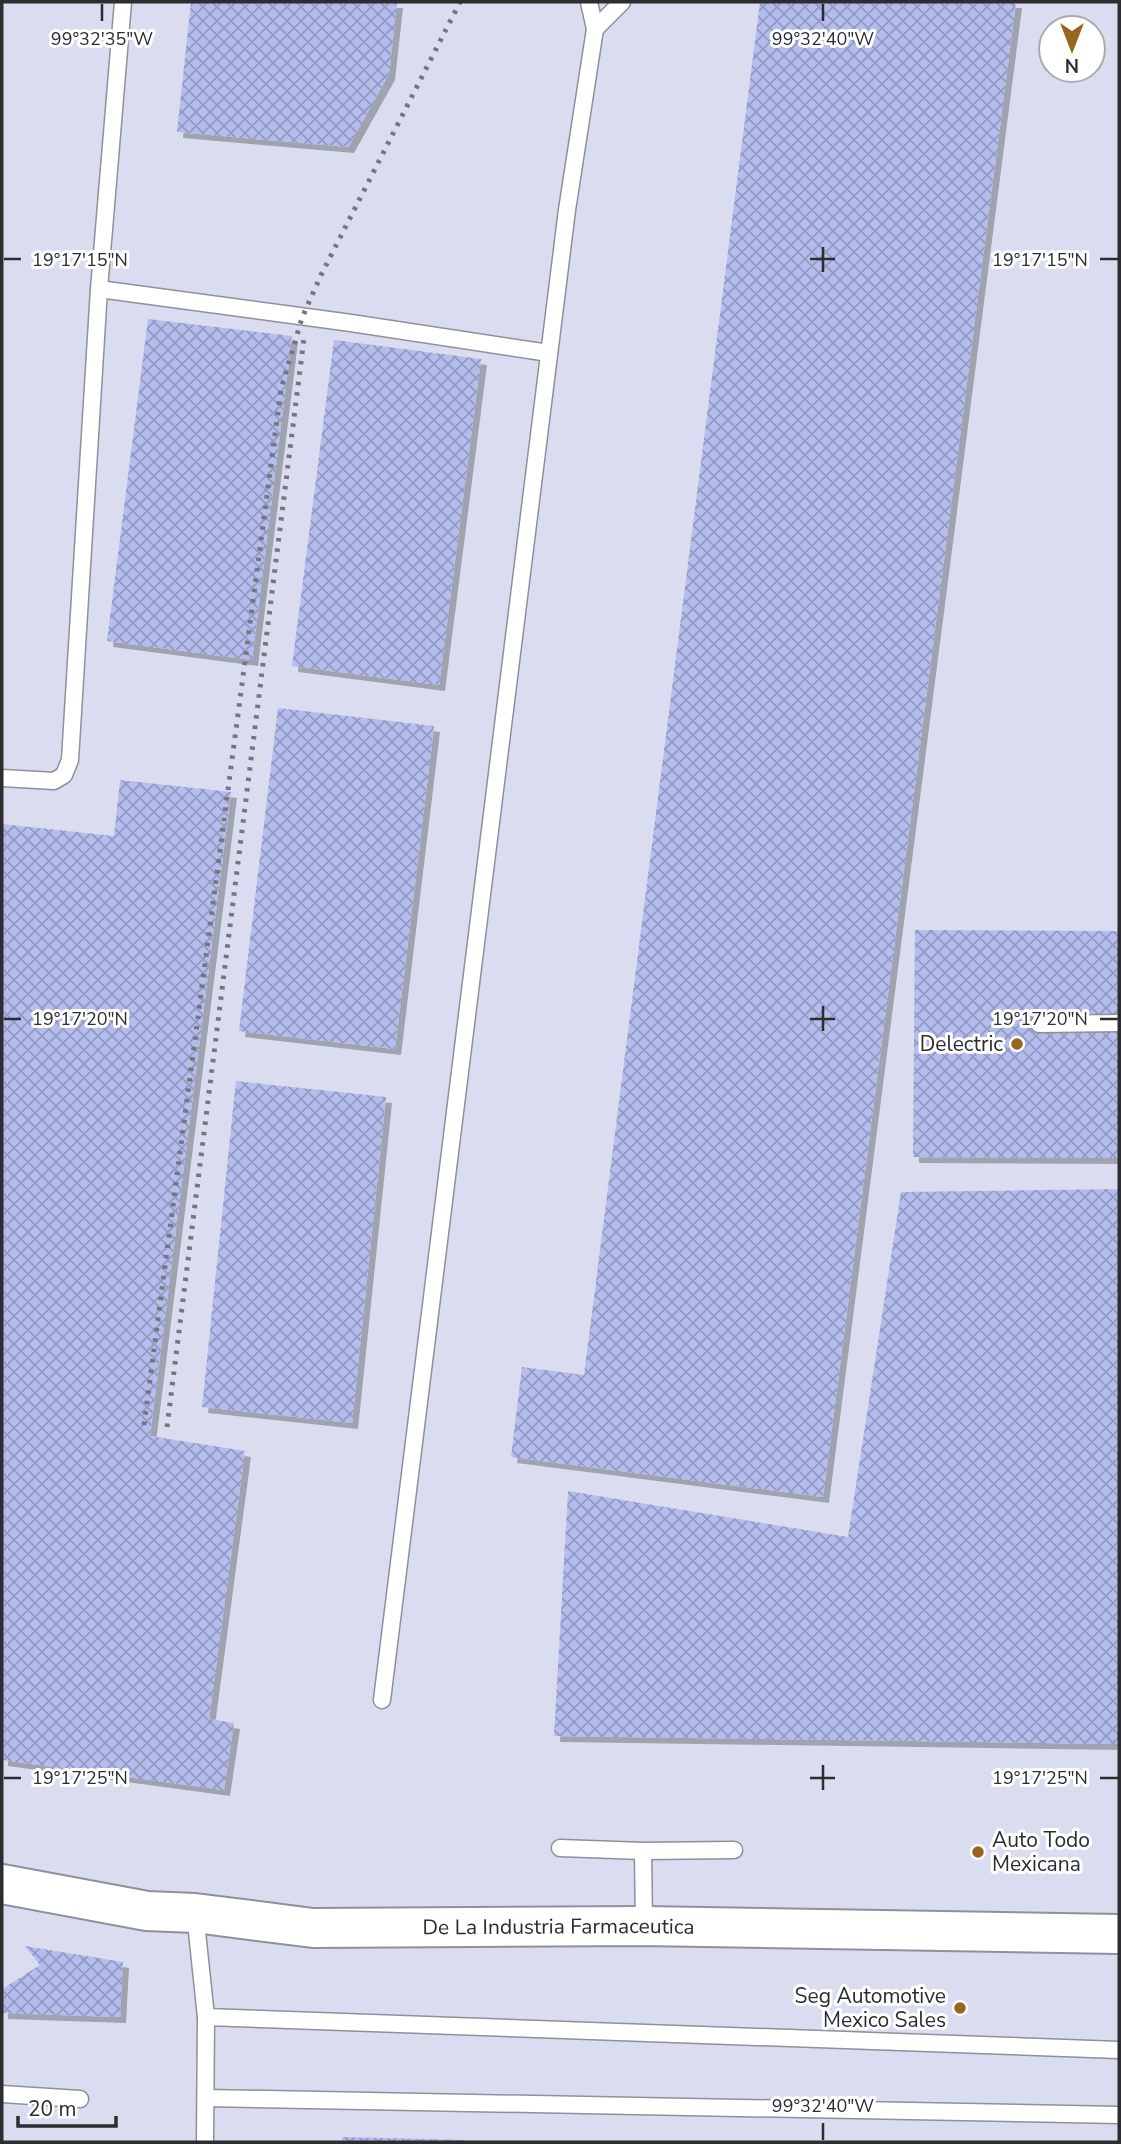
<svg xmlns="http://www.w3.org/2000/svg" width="1121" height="2144" font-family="'Nunito Sans',sans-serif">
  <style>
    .built { fill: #d9ddef; fill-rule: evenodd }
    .building { fill: url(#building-cross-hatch); filter: url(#shadow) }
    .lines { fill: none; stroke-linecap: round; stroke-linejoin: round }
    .service-casing { stroke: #8e909b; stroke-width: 19 }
    .secondary-casing { stroke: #8e909b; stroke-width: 42 }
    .service { stroke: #fff; stroke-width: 16 }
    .secondary { stroke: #fff; stroke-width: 38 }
    .rail { stroke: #76767e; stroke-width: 5; stroke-dasharray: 3.5 7; stroke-linecap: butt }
    .ticks { fill: none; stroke: #2c2c31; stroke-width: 2.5 }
    .poi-dot { fill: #99641b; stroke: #fff; stroke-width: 2.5 }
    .labels { text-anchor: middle; stroke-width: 6; stroke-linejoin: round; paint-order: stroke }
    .poi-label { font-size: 21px; fill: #2c2c31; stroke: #fff; text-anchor: end }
    .street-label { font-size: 21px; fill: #2c2c31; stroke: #fff }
    .ticks-label { font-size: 18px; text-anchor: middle; fill: #2c2c31; stroke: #fff; stroke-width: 6; stroke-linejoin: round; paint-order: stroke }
  </style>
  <defs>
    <pattern id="building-cross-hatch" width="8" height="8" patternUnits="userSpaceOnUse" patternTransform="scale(1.75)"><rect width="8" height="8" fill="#b4bdee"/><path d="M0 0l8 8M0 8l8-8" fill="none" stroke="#939ac1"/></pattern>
    <filter id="shadow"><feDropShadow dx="6" dy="6" stdDeviation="0" flood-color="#0004"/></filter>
  </defs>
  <rect width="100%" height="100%" fill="#e7e9f5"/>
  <path class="built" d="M2 2H1119V2142H2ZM1051 28H1093V70H1051Z"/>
  <g class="building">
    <path d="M191 2H397L389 74 348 147 177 132Z"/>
    <path d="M760 2H1016L823 1497 511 1457 522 1367 584 1375Z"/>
    <path d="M148 319 292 336 252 660 107 641Z"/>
    <path d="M334 340 481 359 439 685 292 666Z"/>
    <path d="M278 708 434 726 395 1049 239 1031Z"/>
    <path d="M120 780 231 792 150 1436 245 1451 209 1719 234 1723 224 1790 2 1760V824L114 836Z"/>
    <path d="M915 930 1119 931V1158L913 1157Z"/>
    <path d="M236 1081 386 1097 352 1423 202 1407Z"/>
    <path d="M1119 1189V1744L554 1736 568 1491 848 1537 901 1192Z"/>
    <path d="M25 1946 123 1962 120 2017 2 2013V1989L40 1965Z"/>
    <path d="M342 2137 464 2140V2142H342Z"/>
  </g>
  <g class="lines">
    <g class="service-casing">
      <g id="service">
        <path d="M595 29 622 2"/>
        <path d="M99 289 351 323 549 353"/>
        <path d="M2 778 54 781 64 775 70 760 99 289 123 2"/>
        <path d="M1039 1024 1119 1023"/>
        <path d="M382 1700 567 210 595 29 589 2"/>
        <path d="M560 1848 643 1851 734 1850"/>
        <path d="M643 1851 644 1926"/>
        <path d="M195 1913 206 2017 205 2142"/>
        <path d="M206 2017 1119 2050"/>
        <path d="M2 2094 80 2099"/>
        <path d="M207 2098 1119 2115"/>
      </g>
    </g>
    <g class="secondary-casing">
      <g id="secondary">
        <path id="s1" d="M2 1884 147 1911 195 1913 313 1928 644 1926 1119 1934"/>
      </g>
    </g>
    <use href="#service" class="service"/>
    <use href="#secondary" class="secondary"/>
    <g class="rail">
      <path d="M144 1425 281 389 302 318 321 275 460 2"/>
      <path d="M167 1427 304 338"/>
    </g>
  </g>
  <path class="ticks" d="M102 4V21M823 4V21M823 247V272M4 259H21M810 259H835M1100 259H1118M823 1006V1031M4 1019H21M810 1019H835M1100 1019H1118M823 1765V1790M4 1778H21M810 1778H835M1100 1778H1118M823 2123V2140"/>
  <g class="poi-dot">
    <circle cx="1017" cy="1044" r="7"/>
    <circle cx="978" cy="1852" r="7"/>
    <circle cx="960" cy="2008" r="7"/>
  </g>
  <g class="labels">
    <g class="poi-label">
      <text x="1003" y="1051">Delectric</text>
      <text x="992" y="1847" text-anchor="start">Auto Todo<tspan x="992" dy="24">Mexicana</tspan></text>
      <text x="946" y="2003">Seg Automotive<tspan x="946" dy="24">Mexico Sales</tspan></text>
    </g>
    <g class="street-label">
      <text dy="7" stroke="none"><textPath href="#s1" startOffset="560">De La Industria Farmaceutica</textPath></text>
    </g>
  </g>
  <g class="ticks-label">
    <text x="102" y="45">99°32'35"W</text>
    <text x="823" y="45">99°32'40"W</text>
    <text x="1040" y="266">19°17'15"N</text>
    <text x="80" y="266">19°17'15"N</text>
    <text x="1040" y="1025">19°17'20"N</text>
    <text x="80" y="1025">19°17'20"N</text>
    <text x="80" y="1784">19°17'25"N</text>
    <text x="1040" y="1784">19°17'25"N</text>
    <text x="823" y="2112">99°32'40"W</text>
  </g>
  <rect width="1121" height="2144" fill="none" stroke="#2c2c31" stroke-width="7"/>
  <g transform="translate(1072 49) rotate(180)"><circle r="33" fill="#ffffff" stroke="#ababad" stroke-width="2"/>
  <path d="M0-5L12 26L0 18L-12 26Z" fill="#99641b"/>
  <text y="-10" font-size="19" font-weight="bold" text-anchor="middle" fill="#2c2c31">N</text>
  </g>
  <path d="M18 2116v10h98v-10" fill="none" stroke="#2c2c31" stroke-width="3.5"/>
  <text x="28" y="2116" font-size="21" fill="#2c2c31" stroke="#ffffff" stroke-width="5" paint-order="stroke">20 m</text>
</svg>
